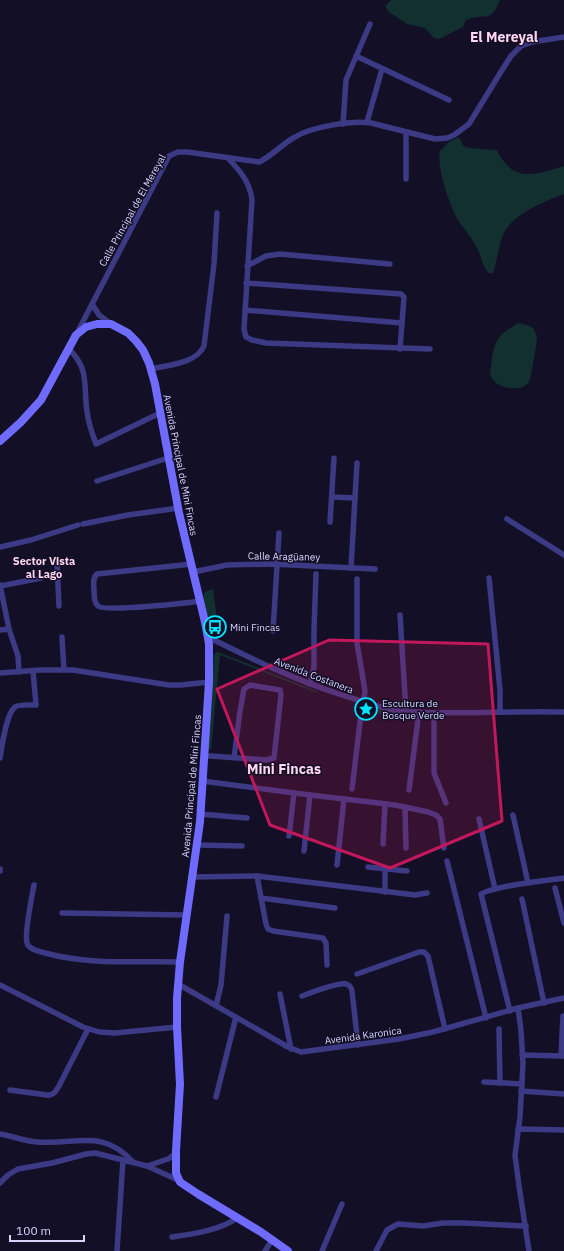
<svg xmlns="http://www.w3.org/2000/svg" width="564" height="1251" font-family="'IBM Plex Sans',sans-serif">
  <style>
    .green { fill: #12302f }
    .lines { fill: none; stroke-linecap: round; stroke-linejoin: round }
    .street { stroke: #3d3a85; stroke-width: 5.5 }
    .secondary { stroke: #6f6bff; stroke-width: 8 }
    .marked { fill: #c2185b; fill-opacity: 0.2; stroke: #c2185b; stroke-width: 3; stroke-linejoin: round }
    .labels { text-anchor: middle; stroke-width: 3; stroke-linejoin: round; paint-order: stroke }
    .street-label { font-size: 10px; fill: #d9d4ff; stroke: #130f26 }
    .poi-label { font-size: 10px; fill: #d9d4ff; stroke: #130f26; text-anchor: start }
    .neighbourhood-label { font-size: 11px; font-weight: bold; fill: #ffd6f0; stroke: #130f26 }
    .district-label { font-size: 14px; font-weight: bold; fill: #ffd6f0; stroke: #130f26 }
  </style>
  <rect width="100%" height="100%" fill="#130f26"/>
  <g class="green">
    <path d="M391 0H500C490 25 485 12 466 20L463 27 439 39 434 38 425 28 407 24 389 12 385 6Z"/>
    <path d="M459 137 463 146 469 148 497 150C500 156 504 163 510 168 524 180 548 171 564 166V194C546 201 515 213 505 231 498 244 498 259 493 273H489C482 267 482 257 477 248 472 238 464 229 458 220 450 206 436 167 440 151L450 141Z"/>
    <path d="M518 323C523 324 529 325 533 328 534 330 536 334 537 337 537 341 531 379 529 382 522 392 503 389 495 382 493 380 491 377 490 374 492 361 492 344 502 334 507 330 513 327 518 323Z"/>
    <path d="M213 589 218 626 217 636H215C211 625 200 602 205 592Z"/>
    <path d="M218 652 317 691V693L220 655 211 750 207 749 214 654Z"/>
    <path d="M363 706 417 715V720L363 711Z"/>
  </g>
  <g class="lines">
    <g class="street">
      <path d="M356 56 449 100"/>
      <path d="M367 122 382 69"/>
      <path d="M343 124 346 80 370 24"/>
      <path d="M228 158C240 171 250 182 252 200L244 329 246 337 252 340 266 343 430 349"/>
      <path d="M406 179V133"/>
      <path d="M247 266 266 256 280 254 390 264"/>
      <path d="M246 283 401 294 404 297 400 349"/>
      <path d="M92 304 99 315 111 324"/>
      <path d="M245 310 402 323"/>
      <path d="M77 333 169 156 178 152H187L259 162C272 156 282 144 295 137 311 127 352 120 371 123L435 139 447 138 454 135 469 124 502 70 511 56 521 46 532 42 564 37"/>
      <path d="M69 349C90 370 83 385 87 411 88 423 92 433 96 444L160 413"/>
      <path d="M151 369C167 365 196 364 204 346L214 264 217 213"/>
      <path d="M97 481 168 458"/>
      <path d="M332 497 355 498"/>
      <path d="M507 519 564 555"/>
      <path d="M330 522 334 458"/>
      <path d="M83 524 128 515 179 508"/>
      <path d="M0 547 31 540 78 525"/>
      <path d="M57 563 59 606"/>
      <path d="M192 564 97 574C92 578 94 585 94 591 94 596 94 603 98 606 105 612 187 603 200 601"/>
      <path d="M351 568 357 463"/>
      <path d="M193 572 227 565 271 564 375 569"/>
      <path d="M489 578 500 690V712"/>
      <path d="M0 585 9 629 18 656 19 672"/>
      <path d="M0 586 41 578"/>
      <path d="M400 615 406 711"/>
      <path d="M0 630 9 629"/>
      <path d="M273 631 279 533"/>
      <path d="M62 637 64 670"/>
      <path d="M208 637C252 659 295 680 342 695 361 701 380 708 400 711 454 716 510 710 564 712"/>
      <path d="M0 673 40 670H73L169 685H181L209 682"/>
      <path d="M310 684 314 667V629L316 574"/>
      <path d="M434 713V773L446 803"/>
      <path d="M204 756H211L266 760 274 758 281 695 280 690 250 685 244 689 240 711 234 758"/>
      <path d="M0 758C2 746 6 714 15 707 19 704 31 705 36 705L33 671"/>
      <path d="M202 781 310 795 395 805 428 812 436 815 440 819 444 848"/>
      <path d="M352 789 360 722 365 691 357 643V579"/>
      <path d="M409 790 419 712"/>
      <path d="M405 807 406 848"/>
      <path d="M200 814 247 818"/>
      <path d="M513 815 528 883"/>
      <path d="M479 819 495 889"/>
      <path d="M289 836 294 793"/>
      <path d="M383 844 385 804"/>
      <path d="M197 845 242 846"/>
      <path d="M304 851 310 795"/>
      <path d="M447 861 486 1018"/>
      <path d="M337 865 344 799"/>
      <path d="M368 867 407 871"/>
      <path d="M0 871V869"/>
      <path d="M257 876 266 924 268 929 273 931 323 938 326 943 327 965"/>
      <path d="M191 877 257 876 415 895 427 893"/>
      <path d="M34 885C32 897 24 933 27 943 29 950 39 951 45 953 89 965 135 961 180 962"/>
      <path d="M555 888 564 923"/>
      <path d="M385 892V869"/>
      <path d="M261 898 335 908"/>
      <path d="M522 899 544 1003"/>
      <path d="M62 913 186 915"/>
      <path d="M357 974 419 952H424L428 956 445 1029"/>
      <path d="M178 984 288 1047 301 1052 399 1039 433 1032 518 1008 564 998"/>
      <path d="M0 985 83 1027 99 1032 115 1033 177 1027"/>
      <path d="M280 994 291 1049"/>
      <path d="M302 996C310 993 338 982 346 984 350 985 351 987 352 991L358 1045"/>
      <path d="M216 1006 221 985 227 916"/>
      <path d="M518 1008 521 1030 523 1063 520 1117 515 1155 519 1186 529 1251"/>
      <path d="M510 1011 481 894C496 885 545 881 564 878"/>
      <path d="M499 1029 500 1083"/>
      <path d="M522 1055 564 1056"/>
      <path d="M561 1056 563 1016"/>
      <path d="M484 1082 522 1084"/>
      <path d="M10 1090 47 1095C53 1096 56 1091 59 1086L88 1029"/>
      <path d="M521 1091 564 1094"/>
      <path d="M216 1097 236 1017"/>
      <path d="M518 1129 564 1130"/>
      <path d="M0 1134C12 1136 24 1141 37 1142 76 1145 102 1128 133 1162"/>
      <path d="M147 1166 168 1159 175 1154"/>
      <path d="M0 1183 8 1175 18 1169 52 1163 86 1154 95 1153 147 1166 180 1181"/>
      <path d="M172 1237C192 1234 221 1230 237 1218"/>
      <path d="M117 1251 123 1160"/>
      <path d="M265 1251 272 1240"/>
      <path d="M322 1251 342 1204"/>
      <path d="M376 1251 387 1230 398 1224 423 1226 443 1223H463L526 1226"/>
    </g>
    <path class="secondary" d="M0 441 21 422 41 400 76 335 86 327 97 324H111L128 333 136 341 143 350 149 363 155 384 179 513 205 622 209 644V682L200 822 180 962 177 998V1027L180 1084 176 1151V1173L180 1182 198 1194 261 1232 288 1251"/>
  </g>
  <path class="marked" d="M329 640 488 644 502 821 390 868 270 825 217 689Z"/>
  <defs>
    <g id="bus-ring" transform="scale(1.15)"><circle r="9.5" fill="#130f26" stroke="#00e5ff" stroke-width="1.5"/><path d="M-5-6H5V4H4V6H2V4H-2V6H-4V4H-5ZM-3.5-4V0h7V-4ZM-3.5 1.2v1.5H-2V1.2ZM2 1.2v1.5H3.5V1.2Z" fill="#00e5ff"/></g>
    <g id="sight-ring" transform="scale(1.15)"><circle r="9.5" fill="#130f26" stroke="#00e5ff" stroke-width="1.5"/><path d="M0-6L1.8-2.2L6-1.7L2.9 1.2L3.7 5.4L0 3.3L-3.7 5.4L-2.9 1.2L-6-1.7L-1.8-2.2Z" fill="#00e5ff"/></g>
  </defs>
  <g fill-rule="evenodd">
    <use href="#bus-ring" x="215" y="627"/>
    <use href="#sight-ring" x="366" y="709"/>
  </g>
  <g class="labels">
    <g class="street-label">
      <text transform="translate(132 210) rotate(-61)" y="4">Calle Principal de El Mereyal</text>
      <text transform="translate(181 465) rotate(79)" y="4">Avenida Principal de Mini Fincas</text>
      <text transform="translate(284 556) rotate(1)" y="4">Calle Aragüaney</text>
      <text transform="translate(314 675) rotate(21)" y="4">Avenida Costanera</text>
      <text transform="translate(191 786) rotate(-85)" y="4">Avenida Principal de Mini Fincas</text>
      <text transform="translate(363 1035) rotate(-8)" y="4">Avenida Karonica</text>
    </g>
    <g class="poi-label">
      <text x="230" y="631">Mini Fincas</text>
      <text x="382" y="707">Escultura de<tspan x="382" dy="12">Bosque Verde</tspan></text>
    </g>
    <g class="neighbourhood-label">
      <text x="44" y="565">Sector Vista<tspan x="44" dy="13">al Lago</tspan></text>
    </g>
    <g class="district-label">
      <text x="504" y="42">El Mereyal</text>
      <text x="284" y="774">Mini Fincas</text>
    </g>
  </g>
  <path d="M10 1235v6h74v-6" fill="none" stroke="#d9d4ff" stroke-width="2"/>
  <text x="16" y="1235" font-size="12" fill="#d9d4ff" stroke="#130f26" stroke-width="3" paint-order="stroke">100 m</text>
</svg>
